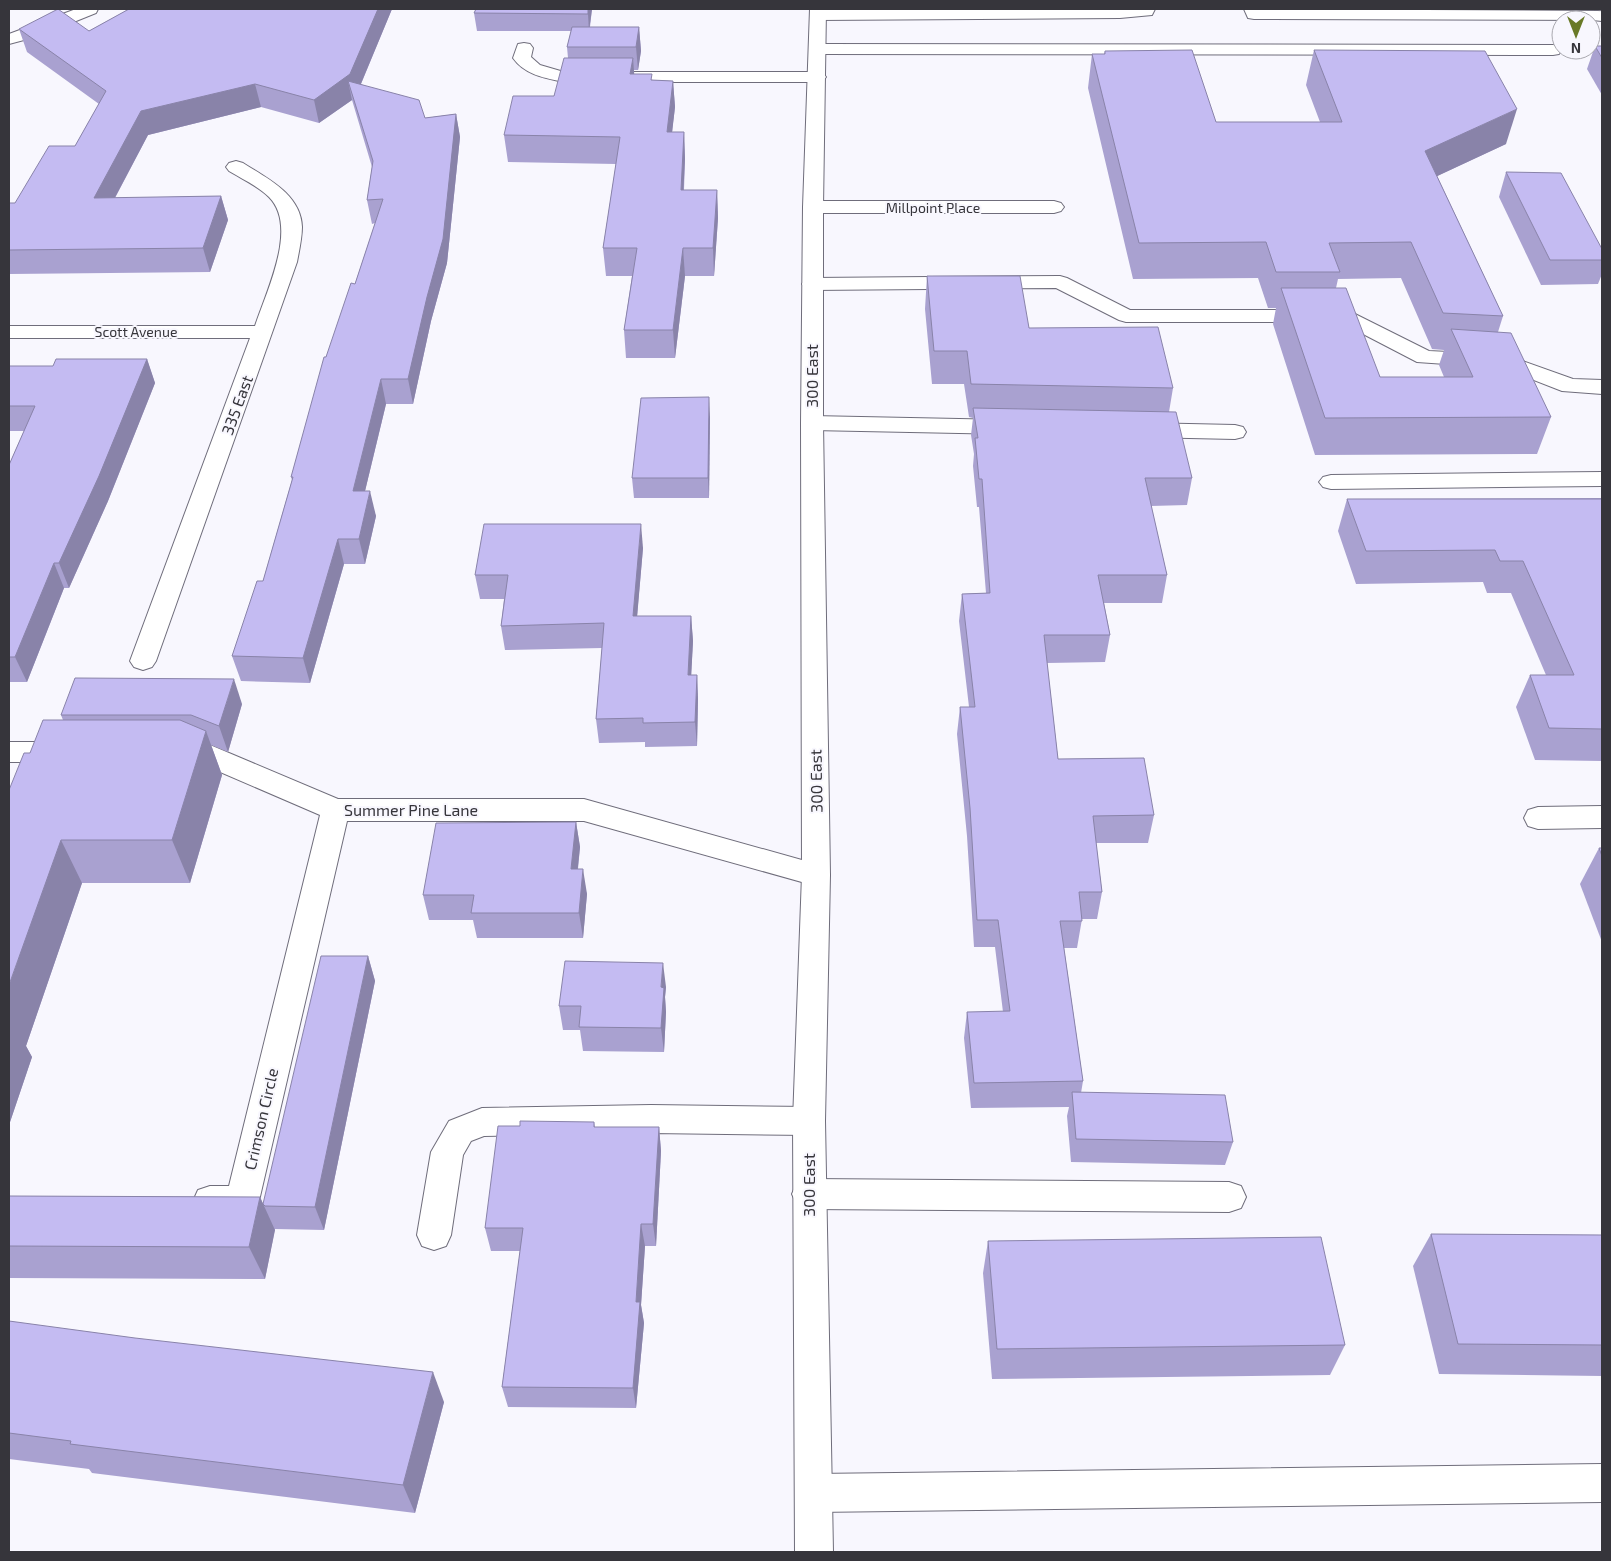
<svg xmlns="http://www.w3.org/2000/svg" width="1611" height="1561" font-family="'Exo 2',sans-serif">
  <style>
    .lines { fill: none; stroke-linecap: round; stroke-linejoin: round }
    .lane-casing { stroke: #6f6d7b; stroke-width: 2 }
    .street-casing { stroke: #6f6d7b; stroke-width: 2 }
    .secondary-casing { stroke: #6f6d7b; stroke-width: 2 }
    .lane { fill: #fff; fill-rule: evenodd }
    .street { fill: #fff; fill-rule: evenodd }
    .secondary { fill: #fff; fill-rule: evenodd }
    .wall { fill: #a9a1d0; fill-rule: evenodd }
    .shaded-wall { fill: #8983a9 }
    .building { fill: #c4bbf2; stroke: #8983a9 }
    .labels { text-anchor: middle; stroke-width: 4; stroke-linejoin: round; paint-order: stroke }
    .far-street-label { font-size: 14px; fill: #36353b; stroke: #f8f7fe }
    .street-label { font-size: 16px; fill: #36353b; stroke: #f8f7fe }
  </style>
  <rect width="100%" height="100%" fill="#f8f7fe"/>
  <g class="lines">
    <g class="lane-casing">
      <g id="lane">
        <path d="M1155 9 1152 15 1120 18 818 20 812 19 810 15 812 11 818 10Z"/>
        <path d="M1244 9 1598 11 1602 12V20L1254 19 1248 18Z"/>
        <path d="M524 43 530 44 533 48 531 57 540 65 564 72H817L823 73 826 77 823 81 817 82H564C545 78 525 75 513 58L518 44Z"/>
        <path d="M818 44 1553 45 1559 46 1562 50 1559 54 1553 55 818 54 812 53 809 49 812 45Z"/>
        <path d="M1060 276 1067 278 1130 310H1344L1351 312 1429 351 1506 355 1573 379 1602 380V394L1562 391 1503 368 1417 362 1340 322H1126L1119 320 1056 288 812 290 805 288 802 284 805 280 812 278Z"/>
        <path d="M812 416 1008 420 1016 422 1019 427 1016 432 1008 434 812 430 804 428 801 423 804 418Z"/>
        <path d="M1143 423 1235 425 1243 427 1246 432 1243 437 1235 439 1143 437 1135 435 1132 430 1135 425Z"/>
        <path d="M1602 472V486L1331 489 1323 487 1319 482 1323 477 1331 475Z"/>
        <path d="M1602 806V828L1538 829 1528 826 1524 818 1528 810 1538 807Z"/>
        <path d="M651 1105 809 1107 820 1111 825 1121 820 1131 809 1135 651 1133 484 1136 471 1141 463 1155 451 1235 446 1246 434 1250 422 1246 417 1235 431 1152 449 1121 482 1108Z"/>
        <path d="M809 1179 1229 1182 1241 1186 1246 1197 1241 1208 1229 1212 809 1209 797 1205 792 1194 797 1183Z"/>
        <path d="M1602 1464V1502L814 1512 801 1506 795 1493 801 1480 814 1474Z"/>
      </g>
    </g>
    <g class="street-casing">
      <g id="street">
        <path d="M76 9H98L96 13 39 36 9 44V34Z"/>
        <path d="M1602 11V21L1592 20 1590 16 1592 12Z"/>
        <path d="M236 161 243 163C266 178 301 194 302 227 302 238 299 251 297 262L156 661 152 667 143 670 134 667 130 661 250 338H9V326H255C266 292 299 227 269 197 258 186 242 179 229 171L226 167 229 163Z"/>
        <path d="M813 201H1054L1061 203 1064 207 1061 211 1054 213H813L806 211 803 207 806 203Z"/>
        <path d="M9 742H68L78 745 82 752 78 759 68 762H9Z"/>
        <path d="M181 742H200L210 745 338 799H584L816 864 826 867 830 875 826 883 816 886 584 821H347L259 1201 254 1212C236 1218 216 1218 198 1212L193 1201 198 1190 210 1186H229L320 815 197 762H181L171 759 167 752 171 745Z"/>
      </g>
    </g>
    <g class="secondary-casing">
      <path id="secondary" d="M810 9H826L823 207V423L830 875 825 1121 833 1552H795L793 1121 802 875 801 423 803 207Z"/>
    </g>
    <use href="#lane" class="lane"/>
    <use href="#street" class="street"/>
    <use href="#secondary" class="secondary"/>
  </g>
  <g class="wall">
    <path d="M129 9H392L361 84 425 118 456 114 460 137 447 263 431 321 413 404H386L365 491 376 516 365 564H344L310 683 241 681 232 656 263 581 292 480 291 477 326 357 355 284 375 223 372 224 367 200 372 167 352 100 319 123 261 107 148 135 115 198 221 196 228 220 210 272 9 274V203H15L75 146 99 104 27 52 19 29 89 31Z"/>
    <path d="M476 9H592L590 27H639L641 51 638 70H634V74L653 80 673 81 675 107 672 132H684L685 159 684 190H717L718 218 714 276H685L675 358H626L624 330 632 276H606L603 248 616 164 508 162 504 135 554 96 568 58 567 47 571 31H477L474 13Z"/>
    <path d="M1595 46H1602V95L1587 69Z"/>
    <path d="M1314 50 1506 144 1437 176 1503 316 1498 332 1551 417 1537 454 1315 455 1273 324 1276 308H1268L1258 278 1133 279 1088 88 1092 54H1104L1105 51 1216 122H1320L1306 85ZM1401 278 1432 349 1444 350 1439 365 1444 377H1380L1336 288 1338 279Z"/>
    <path d="M1506 172 1602 249V274L1598 284 1541 285 1499 197Z"/>
    <path d="M927 276 1029 328 1173 388 1169 412 1192 478 1187 505 1151 506 1167 575 1162 603H1104L1110 635 1105 662 1047 663 1058 759 1154 815 1148 843H1096L1102 892 1097 919H1082L1077 948H1064L1083 1081 1081 1093 1233 1142 1225 1165 1071 1162 1067 1116 1069 1107 971 1108 964 1038 967 1012H1003L995 947H974L967 836 957 734 960 707H969L959 621 962 594 986 593 979 507H977L973 466 974 454 971 435 973 418 969 417 964 384H932L925 309Z"/>
    <path d="M147 359 155 383 108 501 69 588H64L27 682H9V465L24 431H9V366H53Z"/>
    <path d="M710 417 709 498H634L632 478Z"/>
    <path d="M1602 498V761L1535 760 1516 707 1530 675H1546L1511 593H1487L1483 582 1356 584 1338 531 1347 499Z"/>
    <path d="M643 548 637 616H691L693 641 691 675H697L698 699 697 746 645 747V742L599 743 596 719 602 648 505 650 501 626 504 599H480L475 575Z"/>
    <path d="M242 704 228 752 211 745 222 775 190 883H82L26 1046 32 1057 9 1125 30 753 63 720 61 715Z"/>
    <path d="M576 822 580 847 578 869 587 894 583 938H477L473 920H429L423 895Z"/>
    <path d="M1599 848H1602V942L1580 884Z"/>
    <path d="M368 956 375 981 324 1230 275 1229 265 1279 9 1278V1196L260 1197 263 1204Z"/>
    <path d="M666 987 665 997 666 1012 664 1052 583 1051 580 1030H563L559 1006Z"/>
    <path d="M594 1122 595 1127H659L661 1151 656 1246H645L641 1305 644 1323 636 1408 508 1407 502 1387 520 1251H491L485 1228 520 1126Z"/>
    <path d="M1431 1234 1602 1235V1376L1439 1374 1413 1266Z"/>
    <path d="M988 1241 1345 1345 1330 1375 992 1379 983 1273Z"/>
    <path d="M9 1321 444 1402 415 1513 92 1473 89 1469 9 1459Z"/>
  </g>
  <g class="shaded-wall">
    <path d="M378 9H392L355 98 348 81 352 100 319 123 314 100Z"/>
    <path d="M588 9H592L589 31 588 14Z"/>
    <path d="M639 27 641 51 638 70 636 47Z"/>
    <path d="M633 58 635 84 630 74Z"/>
    <path d="M673 81 675 107 669 159 667 132Z"/>
    <path d="M255 84 261 107 148 135 102 222 94 198 141 111Z"/>
    <path d="M1517 109 1506 144 1416 186 1425 151Z"/>
    <path d="M456 114 460 137 447 263 431 321 413 404 408 379Z"/>
    <path d="M684 132 685 159 682 218 681 190Z"/>
    <path d="M717 190 718 218 714 276 713 248Z"/>
    <path d="M221 196 228 220 210 272 203 248Z"/>
    <path d="M683 248 685 276 675 358 673 330Z"/>
    <path d="M147 359 155 383 108 501 69 588 59 563Z"/>
    <path d="M381 379 386 404 359 516 353 491Z"/>
    <path d="M709 397 710 417 709 498 708 478Z"/>
    <path d="M370 491 376 516 365 564 359 539Z"/>
    <path d="M641 524 643 548 635 641 633 616Z"/>
    <path d="M338 539 344 564 310 683 303 658Z"/>
    <path d="M54 563 64 588 27 682 15 657Z"/>
    <path d="M691 616 693 641 690 699 688 675Z"/>
    <path d="M697 675 698 699 697 746 695 722Z"/>
    <path d="M234 679 242 704 228 752 219 726Z"/>
    <path d="M206 731 222 775 190 883 172 840Z"/>
    <path d="M576 822 580 847 575 894 571 869Z"/>
    <path d="M61 840 82 883 26 1046 32 1057 9 1125V985Z"/>
    <path d="M583 869 587 894 583 938 579 913Z"/>
    <path d="M368 956 375 981 324 1230 315 1207Z"/>
    <path d="M663 963 666 987 665 997 666 1012 664 1052 661 1028V987Z"/>
    <path d="M659 1127 661 1151 656 1246 653 1224Z"/>
    <path d="M260 1197 275 1230 265 1279 249 1247Z"/>
    <path d="M641 1224 645 1246 641 1305 644 1323 636 1408 633 1388 636 1302Z"/>
    <path d="M433 1372 444 1402 415 1513 403 1485Z"/>
  </g>
  <g class="building">
    <path d="M58 9 89 31 129 9H378L350 74 314 100 255 84 141 111 94 198 221 196 203 248 9 250V203H15L49 146H75L106 91 19 29Z"/>
    <path d="M476 9H588V14L474 13Z"/>
    <path d="M572 27H639L636 47H567Z"/>
    <path d="M1595 46H1602V58Z"/>
    <path d="M1192 50 1216 122H1342L1314 50 1485 51 1517 109 1425 151 1503 316 1443 313 1411 242 1329 243 1340 272H1276L1266 242 1139 243 1092 54H1105V51Z"/>
    <path d="M564 58H633L630 74H652L651 80 673 81 667 132H684L681 190H717L713 248H683L673 330H624L637 248H603L620 137 504 135 513 96H554Z"/>
    <path d="M348 81 419 100 425 118 456 114 443 239 427 297 408 379H381L353 491H370L359 539H338L303 658 232 656 257 581H263L293 477H291L324 357H326L351 283 355 284 383 199 367 200 373 161Z"/>
    <path d="M1506 172 1561 173 1602 249V260H1550Z"/>
    <path d="M927 276H1020L1029 328 1158 327 1173 388 971 384 967 351H934Z"/>
    <path d="M1281 288H1346L1380 377H1473L1451 329 1511 333 1551 417 1325 418Z"/>
    <path d="M56 359H147L99 476 59 563H54L15 657H9V465L35 406H9V366H53Z"/>
    <path d="M709 397 708 478H632L641 398Z"/>
    <path d="M973 408 1176 412 1192 478H1145L1167 575H1098L1110 635H1044L1058 759 1144 758 1154 815 1093 816 1102 892H1079L1082 921H1060L1083 1081 974 1083 967 1012 1010 1011 998 920H977L970 808 960 707H975L962 594 990 593 982 479H979L975 438H978Z"/>
    <path d="M1347 499H1602V729L1549 728 1530 675H1574L1523 561H1500L1495 550 1366 551Z"/>
    <path d="M484 524H641L633 616H691L688 675H697L695 722 643 723V718L596 719 604 623 501 626 508 575H475Z"/>
    <path d="M75 678 234 679 219 726 191 715H61Z"/>
    <path d="M43 720H180L206 731 172 840H61L9 985V790L24 753H30Z"/>
    <path d="M576 822 571 869H583L579 913H471L474 895H423L436 823Z"/>
    <path d="M1599 848H1602V856Z"/>
    <path d="M321 956H368L315 1207 265 1206 263 1204Z"/>
    <path d="M565 961 663 963 661 987 664 988 661 1028 579 1027 581 1006H559Z"/>
    <path d="M1072 1092 1225 1095 1233 1142 1076 1139Z"/>
    <path d="M520 1121 594 1122V1127H659L653 1224H641L636 1302H640L633 1388 502 1387 523 1228H485L498 1126H520Z"/>
    <path d="M9 1196 260 1197 249 1247 9 1246Z"/>
    <path d="M1431 1234 1602 1235V1345L1458 1344Z"/>
    <path d="M1321 1237 1345 1345 997 1349 988 1241Z"/>
    <path d="M9 1321 135 1338 433 1372 403 1485 70 1444 71 1441 9 1433Z"/>
  </g>
  <g class="labels">
    <g class="far-street-label">
      <text x="933" y="213">Millpoint Place</text>
      <text x="136" y="337">Scott Avenue</text>
    </g>
    <g class="street-label">
      <text transform="translate(812 376) rotate(-90)" y="6">300 East</text>
      <text transform="translate(237 405) rotate(-70)" y="6">335 East</text>
      <text transform="translate(816 781) rotate(-91)" y="6">300 East</text>
      <text x="411" y="816">Summer Pine Lane</text>
      <text transform="translate(261 1119) rotate(-77)" y="6">Crimson Circle</text>
      <text transform="translate(809 1185) rotate(-90)" y="6">300 East</text>
    </g>
  </g>
  <rect width="1611" height="1561" fill="none" stroke="#36353b" stroke-width="20"/>
  <g transform="translate(1576 35) rotate(180)"><circle r="24" fill="#f8f7fe" stroke="#aaa9b0"/>
  <path d="M0-4L9 19L0 12L-9 19Z" fill="#697927"/>
  <text y="-8" font-size="14" font-weight="bold" text-anchor="middle" fill="#36353b">N</text>
  </g>
</svg>
